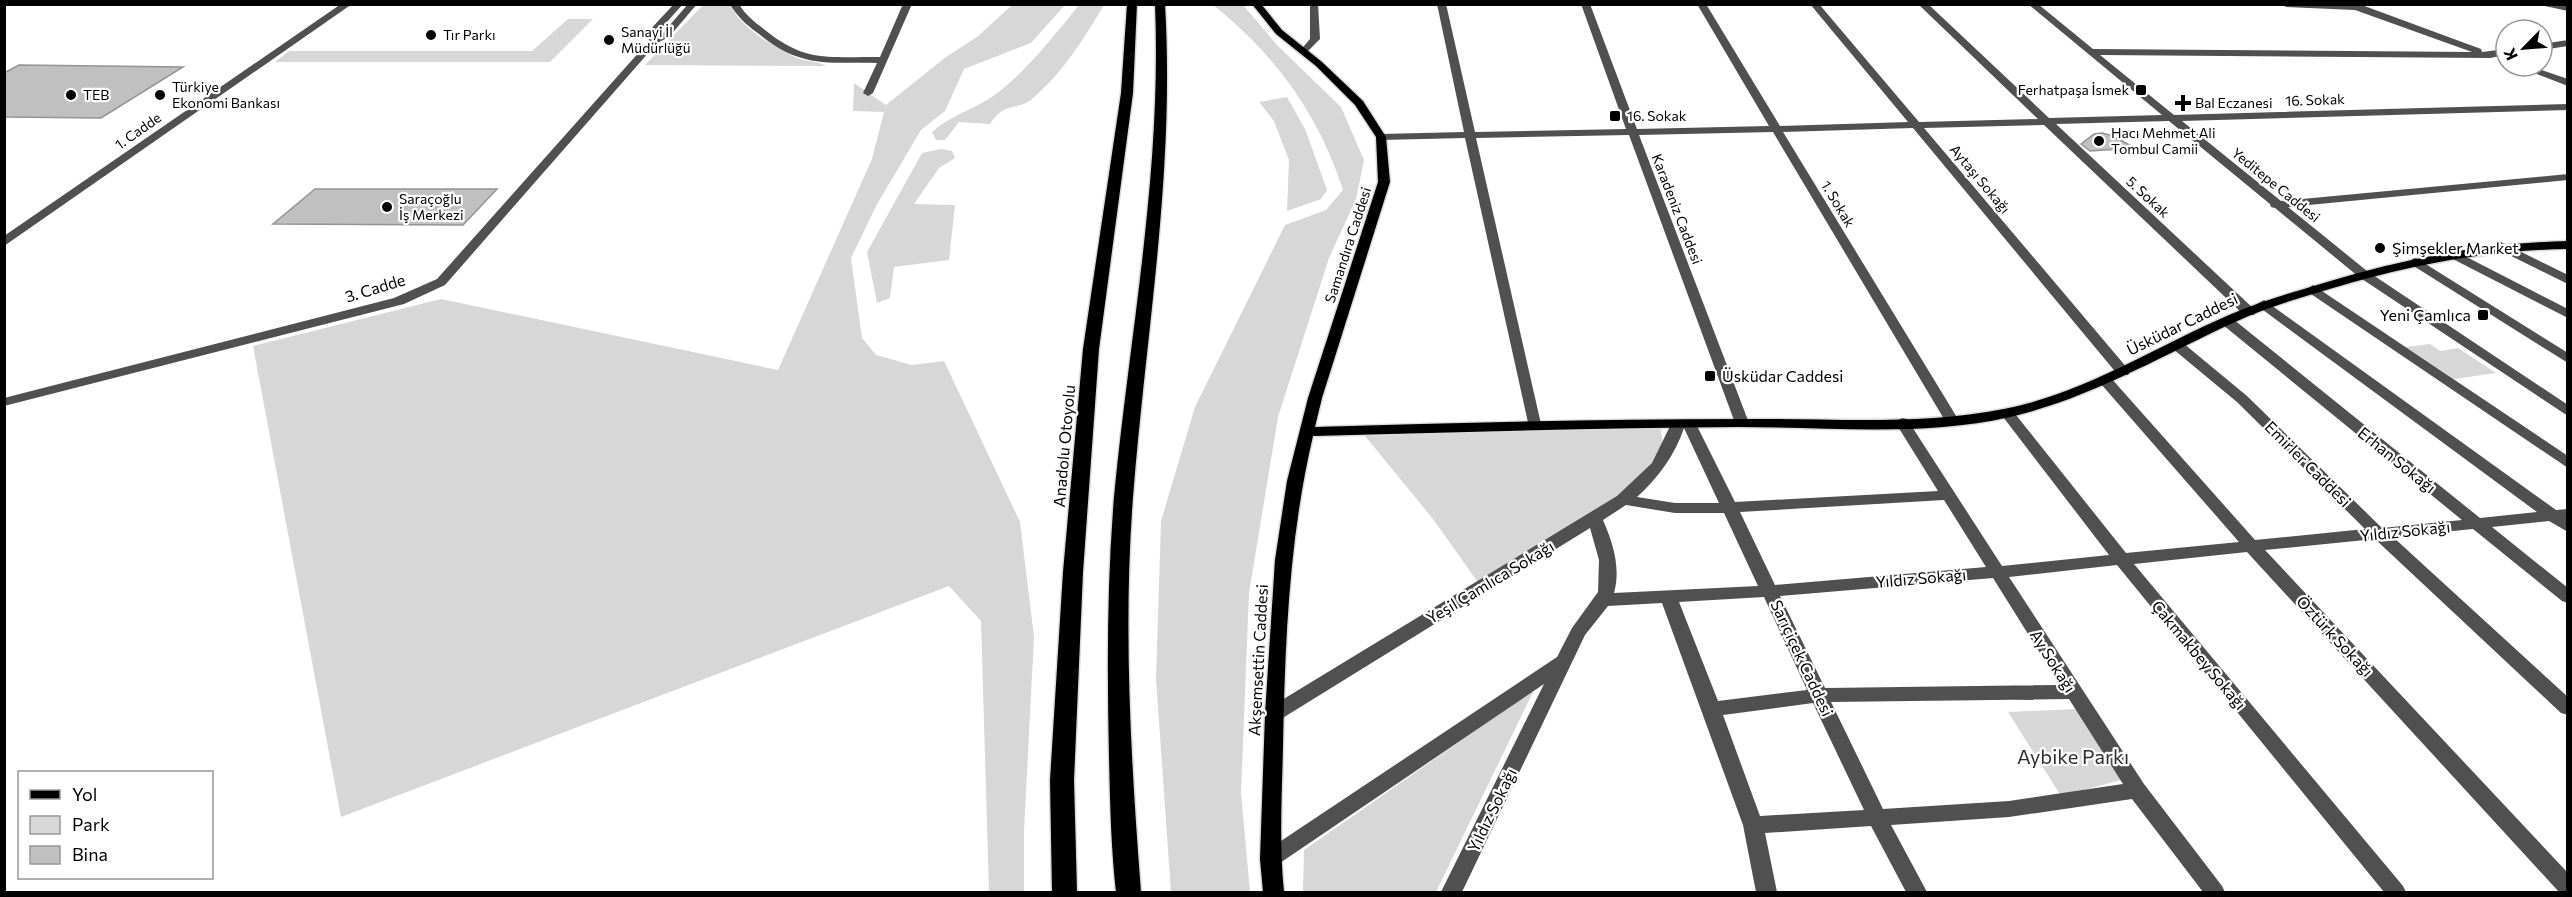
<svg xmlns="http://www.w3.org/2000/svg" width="2572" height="897" font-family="Commissioner,sans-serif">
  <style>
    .green { fill: #d7d7d7 }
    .building { fill: #c0c0c0; stroke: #949494; stroke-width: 1.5 }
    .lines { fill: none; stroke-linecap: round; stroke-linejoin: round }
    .major-casing { stroke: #dbdbdb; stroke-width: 3 }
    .highway-casing { stroke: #dbdbdb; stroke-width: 3 }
    .minor { fill: #505050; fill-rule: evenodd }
    .major { fill: #000; fill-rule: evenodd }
    .highway { fill: #000; fill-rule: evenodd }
    .poi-dot { fill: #000; stroke: #fff; stroke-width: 2 }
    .labels { text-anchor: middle; stroke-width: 4.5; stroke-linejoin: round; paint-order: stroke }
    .far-poi-label { font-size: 14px; fill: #000; stroke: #fff; text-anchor: start }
    .far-street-label { font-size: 14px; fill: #000; stroke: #fff }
    .poi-label { font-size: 16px; fill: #000; stroke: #fff; text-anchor: start }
    .street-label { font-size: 16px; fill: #000; stroke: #fff }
    .near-park-label { font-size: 20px; fill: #2e2e2e; stroke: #fff }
  </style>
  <rect width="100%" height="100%" fill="#fff"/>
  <g class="green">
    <path d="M730 4C738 26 774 47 795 57 805 62 816 60 826 66L645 65 703 5Z"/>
    <path d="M1080 4 1104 5C1084 38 1063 73 1032 99 1016 112 1006 100 990 124L959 122 945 140H936L932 132C952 114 979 108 1000 91 1030 67 1055 34 1080 4Z"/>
    <path d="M1012 5H1065L1031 43 964 69 945 111 921 130 876 206 851 258 862 338 876 355 912 365 944 361 1020 522 1034 637 1024 831V892H989L981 621 949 586 341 817 253 346 441 299 778 370 872 159 884 112 853 111 854 83 886 105 946 57 977 37Z"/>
    <path d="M1213 5H1243L1277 45 1341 107 1364 160 1356 199 1329 258 1278 417 1249 593 1241 793 1250 892H1171L1156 679 1161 521 1195 407 1285 225 1326 210 1343 190C1319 115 1275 54 1213 5Z"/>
    <path d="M568 19H593L550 62H275L289 51H532Z"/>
    <path d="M1287 97 1305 129 1327 190 1321 199 1287 211 1289 160 1274 121 1259 102Z"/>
    <path d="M941 149 952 151 955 158 939 168 914 204 955 205 949 260 894 267 890 298 877 303 867 252 922 153Z"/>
    <path d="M2430 344 2440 351 2458 348 2496 373 2454 379 2406 347Z"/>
    <path d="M1660 428C1663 438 1663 449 1658 459 1645 490 1517 565 1482 588L1433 519 1365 436 1528 430Z"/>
    <path d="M1534 690 1436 892H1303L1304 850Z"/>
    <path d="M2077 709 2125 779 2061 796 2008 712Z"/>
  </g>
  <g class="building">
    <path d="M19 65 183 67 101 118 4 117V73Z"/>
    <path d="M2102 133 2113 136 2135 148 2090 151 2081 144 2094 134Z"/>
    <path d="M315 189H497L463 225 273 224Z"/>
  </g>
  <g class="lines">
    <g class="major-casing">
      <path id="major" d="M1252 4H1261L1282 30 1322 62 1363 101 1386 137 1390 182 1322 398 1315 427C1457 423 1599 419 1741 419 1828 418 1918 426 2004 409 2085 393 2155 347 2229 315 2261 301 2294 292 2327 282 2406 258 2485 243 2568 241V249C2486 250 2410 265 2333 288 2300 298 2267 307 2235 322 2161 356 2091 398 2010 417 1922 437 1829 427 1739 427 1597 428 1455 432 1313 436 1289 538 1285 642 1283 746 1282 794 1279 843 1284 892H1263L1260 859 1265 714 1275 560 1287 481 1308 398 1378 182 1376 137 1355 105 1316 66 1276 34Z"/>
    </g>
    <g class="highway-casing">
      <g id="highway">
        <path d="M1127 4H1137L1133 93 1099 349 1083 572 1074 780 1077 892H1052L1050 780 1063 572 1083 349 1121 93Z"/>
        <path d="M1155 4H1165C1175 174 1146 330 1133 497 1123 629 1131 761 1141 892H1116C1111 848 1110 802 1109 756 1107 670 1107 583 1114 497 1130 331 1162 173 1155 4Z"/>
      </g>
    </g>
    <g class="minor">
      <path d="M341 4H352L4 246V236Z"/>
      <path d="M674 4H683L657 33V36L663 33 688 4H697L669 37 657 43 445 285 404 304 4 406V398L394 298 437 279 649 41 647 33Z"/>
      <path d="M730 4H739C745 15 756 23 765 30 807 64 830 56 880 57L903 4H912L873 93 868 96 863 93 877 63C827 62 800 68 759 34 748 26 737 17 730 4Z"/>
      <path d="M1310 4H1318L1320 39 1304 55 1299 52 1310 39Z"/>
      <path d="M1437 4H1446L1475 132 1626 129 1581 4H1590L1637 129 1769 126 1697 4H1706L1780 126 1908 122 1810 4H1819L1919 122 2038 119 1918 4H1928L2049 118 2162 115 2028 4H2038L2093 49 2472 52 2355 10 2286 7 2282 4H2359L2481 49 2482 52 2506 49V55L2490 58 2100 55 2174 115 2568 104V110L2182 121 2281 201 2568 174V180L2288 207 2367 271 2568 405V416L2359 277 2275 208 2271 207 2270 204 2169 121 2056 124 2254 309 2256 312 2254 315H2244L2044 125 1924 128 2128 369 2130 372 2128 375H2118L1913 128 1783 132 1958 419 1951 423 1944 419 1773 132 1639 135 1749 423 1742 427 1735 423 1629 135 1476 138 1541 424 1534 428 1529 427 1465 138 1381 140 1376 137 1381 134 1464 132Z"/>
      <path d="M2544 4 2568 5V11L2545 6Z"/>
      <path d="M2568 40V46L2542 50V44Z"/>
      <path d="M2516 66H2530L2568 79V86Z"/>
      <path d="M2501 242 2568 275V284L2497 249V243Z"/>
      <path d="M2451 249 2568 309V318L2447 256 2445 253Z"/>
      <path d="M2416 258 2568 353V363L2412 265V259Z"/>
      <path d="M2313 285 2568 456V468L2308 292 2307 289Z"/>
      <path d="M2264 300 2556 510 2568 509V532L2549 521 2492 527 2568 588V603L2562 601 2473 529 2393 537 2568 697V715L2561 713 2375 539 2265 550 2568 873V892H2559L2247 552 2134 564 2403 886 2406 892H2384L2117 565 2009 577 2144 784 2222 886 2225 892H2203L2132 799 2009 817 1891 825 1927 892H1906L1871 826 1765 833 1777 892H1756L1743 825 1662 603 1608 606 1585 635 1462 892H1441L1544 684 1277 865 1270 868 1263 865 1260 859 1263 853 1557 657 1572 628 1598 592 1599 560 1590 528 1281 719 1274 721 1267 719 1265 714 1267 709 1617 496 1652 463 1673 420H1694L1735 502 1938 491 1895 422 1902 418 1907 419 2002 566 2109 555 2000 413 2007 409 2012 410 2126 553 2239 542 2101 384 2099 381 2106 377 2111 378 2255 540 2365 529 2237 402 2173 349 2171 346 2178 342 2183 343 2247 396 2382 528 2462 520 2223 325 2221 322 2228 318 2233 319 2480 518 2537 512 2259 307 2257 304ZM1684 428 1719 503H1675L1637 497C1658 478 1675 455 1684 428ZM1944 500 1986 567 1775 585 1740 512ZM1626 505 1675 513H1724L1758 586 1614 593C1621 568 1613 543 1603 520ZM1993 578 2060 685 1825 688 1780 596ZM1764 597 1807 690 1718 701 1679 602ZM2069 699 2123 784 2009 801 1883 809 1831 702ZM1813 703 1864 810 1760 816 1723 715Z"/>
    </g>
    <use href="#major" class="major"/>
    <use href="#highway" class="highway"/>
  </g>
  <g class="poi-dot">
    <circle cx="431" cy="35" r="6"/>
    <circle cx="609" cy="40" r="6"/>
    <rect x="2135" y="84" width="12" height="12" rx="3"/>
    <circle cx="71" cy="95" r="6"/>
    <circle cx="160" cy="95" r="6"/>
    <path d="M2180 94h6v6h6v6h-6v6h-6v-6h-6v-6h6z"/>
    <rect x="1609" y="110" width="12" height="12" rx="3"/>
    <circle cx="2099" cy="141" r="6"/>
    <circle cx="387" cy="207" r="6"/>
    <circle cx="2380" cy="248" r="6"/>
    <rect x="2477" y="309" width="12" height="12" rx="3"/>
    <rect x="1704" y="370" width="12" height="12" rx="3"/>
  </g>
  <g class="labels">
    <g class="far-poi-label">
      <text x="621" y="37">Sanayi İl<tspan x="621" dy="16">Müdürlüğü</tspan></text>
      <text x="443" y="40">Tır Parkı</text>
      <text x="172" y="92">Türkiye<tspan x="172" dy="16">Ekonomi Bankası</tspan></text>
      <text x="2129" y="95" text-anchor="end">Ferhatpaşa İsmek</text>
      <text x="83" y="100">TEB</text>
      <text x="2195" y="108">Bal Eczanesi</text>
      <text x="1627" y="121">16. Sokak</text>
      <text x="2111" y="138">Hacı Mehmet Ali<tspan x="2111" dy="16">Tombul Camii</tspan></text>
      <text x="399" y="204">Saraçoğlu<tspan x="399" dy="16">İş Merkezi</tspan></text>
    </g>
    <g class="far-street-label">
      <text transform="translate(2315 100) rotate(-2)" y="5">16. Sokak</text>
      <text transform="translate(138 131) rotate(-35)" y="5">1. Cadde</text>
      <text transform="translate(1980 179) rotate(50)" y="5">Aytaşı Sokağı</text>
      <text transform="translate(2276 185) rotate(39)" y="5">Yeditepe Caddesi</text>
      <text transform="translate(2148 197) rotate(43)" y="5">5. Sokak</text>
      <text transform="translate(1838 204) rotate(59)" y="5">1. Sokak</text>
      <text transform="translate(1677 209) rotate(69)" y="5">Karadeniz Caddesi</text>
      <text transform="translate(1348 245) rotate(-72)" y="5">Samandıra Caddesi</text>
    </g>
    <g class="poi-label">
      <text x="2392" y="254">Şimşekler Market</text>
      <text x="2471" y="321" text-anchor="end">Yeni Çamlıca</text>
      <text x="1722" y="382">Üsküdar Caddesi</text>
    </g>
    <g class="street-label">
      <text transform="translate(375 288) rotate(-17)" y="6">3. Cadde</text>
      <text transform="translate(2182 324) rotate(-26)" y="6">Üsküdar Caddesi</text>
      <text transform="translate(1064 446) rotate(-85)" y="6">Anadolu Otoyolu</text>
      <text transform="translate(2397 460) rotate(39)" y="6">Erhan Sokağı</text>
      <text transform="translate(2308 464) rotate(45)" y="6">Emirler Caddesi</text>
      <text transform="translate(2405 531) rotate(-6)" y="6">Yıldız Sokağı</text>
      <text transform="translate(1921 578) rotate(-5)" y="6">Yıldız Sokağı</text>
      <text transform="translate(1490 582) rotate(-31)" y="6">Yeşil Çamlıca Sokağı</text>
      <text transform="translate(2335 636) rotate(47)" y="6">Öztürk Sokağı</text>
      <text transform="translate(2199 655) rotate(50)" y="6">Çakmakbey Sokağı</text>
      <text transform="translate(1802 658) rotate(65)" y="6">Sarıçiçek Caddesi</text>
      <text transform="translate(1258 660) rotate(-87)" y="6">Akşemsettin Caddesi</text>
      <text transform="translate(2053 661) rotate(58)" y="6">Ay Sokağı</text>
      <text transform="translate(1492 810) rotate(-64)" y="6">Yıldız Sokağı</text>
    </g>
    <g class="near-park-label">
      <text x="2073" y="764">Aybike Parkı</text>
    </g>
  </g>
  <rect width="2572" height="897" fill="none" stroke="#000000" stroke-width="12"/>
  <rect x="18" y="771" width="195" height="108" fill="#ffffff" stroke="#999999" stroke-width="1.5"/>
  <rect x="30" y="790" width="30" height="9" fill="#000000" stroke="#999999" stroke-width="1.5"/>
  <text x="72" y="801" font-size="18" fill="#000000">Yol</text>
  <rect x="30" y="816" width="30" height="18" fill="#d7d7d7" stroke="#999999" stroke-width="1.5"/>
  <text x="72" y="831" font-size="18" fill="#000000">Park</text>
  <rect x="30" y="846" width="30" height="18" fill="#c0c0c0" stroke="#999999" stroke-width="1.5"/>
  <text x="72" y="861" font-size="18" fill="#000000">Bina</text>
  <g transform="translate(2524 48) rotate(245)"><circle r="28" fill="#ffffff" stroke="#999999" stroke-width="1.5"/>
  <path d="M0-4.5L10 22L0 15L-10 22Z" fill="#000000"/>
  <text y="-9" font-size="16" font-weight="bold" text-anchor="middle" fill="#000000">K</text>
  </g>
</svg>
